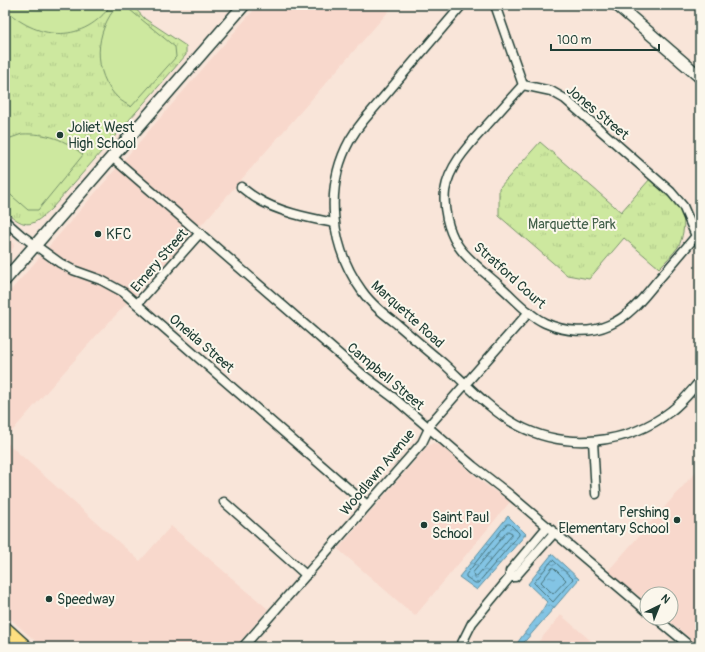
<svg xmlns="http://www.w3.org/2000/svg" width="705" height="652" font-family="Pangolin,sans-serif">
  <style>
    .built { fill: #f8d8cc }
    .park { fill: url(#park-tufts); stroke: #76926a }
    .pitch { fill: #cde89f; stroke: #76926a }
    .water { fill: url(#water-ripples); stroke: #5b8e9e }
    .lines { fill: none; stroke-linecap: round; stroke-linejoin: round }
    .shore { stroke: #47737a; stroke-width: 1 }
    .street-casing { stroke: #1f3d34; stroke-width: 11 }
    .secondary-casing { stroke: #1f3d34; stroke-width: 14 }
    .primary-casing { stroke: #1f3d34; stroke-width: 15 }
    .street { stroke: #fbf7ec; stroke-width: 8 }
    .secondary { stroke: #fbf7ec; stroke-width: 11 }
    .primary { stroke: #fedf80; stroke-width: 12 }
    .poi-dot { fill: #1f3d34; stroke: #fbf7ec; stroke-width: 1.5 }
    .labels { text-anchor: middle; stroke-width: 4; stroke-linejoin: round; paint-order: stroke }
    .street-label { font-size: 14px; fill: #1f3d34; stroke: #fbf7ec }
    .poi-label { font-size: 14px; fill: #1f3d34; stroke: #fbf7ec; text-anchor: start }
    .park-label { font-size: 14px; fill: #425f49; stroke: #fbf7ec }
  </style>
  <defs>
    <pattern id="park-tufts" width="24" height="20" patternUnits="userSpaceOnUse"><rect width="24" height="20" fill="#cde89f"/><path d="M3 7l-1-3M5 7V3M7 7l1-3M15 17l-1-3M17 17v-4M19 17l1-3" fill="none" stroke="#b0c88a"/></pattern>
    <pattern id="water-ripples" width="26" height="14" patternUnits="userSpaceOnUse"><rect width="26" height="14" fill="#83c4e4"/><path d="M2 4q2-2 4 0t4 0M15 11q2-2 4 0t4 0" fill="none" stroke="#6ba0ba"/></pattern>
  </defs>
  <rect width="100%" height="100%" fill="#f9e5d9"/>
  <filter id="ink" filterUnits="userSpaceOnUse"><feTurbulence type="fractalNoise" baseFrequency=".025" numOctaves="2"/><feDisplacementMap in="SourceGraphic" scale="8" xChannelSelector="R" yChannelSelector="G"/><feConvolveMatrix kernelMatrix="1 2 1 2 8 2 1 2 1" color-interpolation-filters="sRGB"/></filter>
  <g filter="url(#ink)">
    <g class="built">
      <path d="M258 5H394L205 221 95 337 5 439V297Z"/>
      <path d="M5 229 11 236 14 246 9 256 5 262Z"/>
      <path d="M5 441 140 561 171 526 268 609 235 647H42L5 614Z"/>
      <path d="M433 443 439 444 482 482 510 502 415 616 338 549 427 447Z"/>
      <path d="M700 467V647L666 618H671V594H647V602L607 572Z"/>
      <path d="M561 615 598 647H534Z"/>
    </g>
    <g class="park">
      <path d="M5 5H132L145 19 186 46V55L52 208C32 227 27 230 5 211Z"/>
      <path d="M540 142 621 212 650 179C668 194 688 206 683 232 682 237 681 242 678 247 673 254 666 261 659 268L624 238 589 279 567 275 499 216V188Z"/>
    </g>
    <g class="pitch">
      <path d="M13 5H111C84 43 40 41 7 11Z"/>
      <path d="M118 5H124L175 47 176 57 131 107C127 104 122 102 118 98 92 73 94 31 118 5Z"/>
      <path d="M22 134C47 133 65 139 83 155L38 210H28L5 190V140Z"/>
    </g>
    <g class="water">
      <path d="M508 516 526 534 477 590 459 577Z"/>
      <path d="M552 554 579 579 520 647H515C524 631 539 618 547 602L528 584Z"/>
    </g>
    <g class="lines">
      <g class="shore">
        <path d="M507 524H510L519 533V535L478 583H475L466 577V575Z"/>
        <path d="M508 531 512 533V535L477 576H474L473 573Z"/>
        <path d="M553 560 573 579 553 602 534 583Z"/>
        <path d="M554 568 566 580 553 594 541 582 552 568Z"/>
      </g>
      <g class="street-casing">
        <g id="street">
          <path d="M462 5 364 120C359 126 354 133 350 140 324 187 330 247 362 291 371 304 384 314 397 324 412 337 427 350 443 363 465 383 491 411 517 425 566 451 627 445 671 411 682 403 691 391 700 381"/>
          <path d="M495 5 523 85"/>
          <path d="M523 85C511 98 499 112 486 126 469 145 449 165 445 191 443 208 448 230 457 244 466 259 487 274 500 286 514 298 528 315 545 323 565 332 589 334 609 325 630 316 644 297 658 280 671 266 683 251 696 236"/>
          <path d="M523 85 551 91 565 99 671 192 683 206 696 236"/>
          <path d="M112 157 363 375 394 398 473 466 509 494 647 611"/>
          <path d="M241 187C246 191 251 195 256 198 278 212 309 218 334 223"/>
          <path d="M5 221 21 235 60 263 73 270 101 280 123 292 367 505"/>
          <path d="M137 304 200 233"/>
          <path d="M593 441 596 494"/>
          <path d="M224 502 306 575"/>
          <path d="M510 577H515L554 533"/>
          <path d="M656 618 691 647"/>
          <path d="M243 647 422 443 432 422 529 312"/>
          <path d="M460 647 472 623 510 577V571L547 527"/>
        </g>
      </g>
      <g class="secondary-casing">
        <g id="secondary">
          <path d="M617 5 700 77"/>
          <path d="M5 280 244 5"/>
        </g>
      </g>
      <g class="primary-casing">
        <path id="primary" d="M5 628 26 647"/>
      </g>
      <use href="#street" class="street"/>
      <use href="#secondary" class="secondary"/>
      <use href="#primary" class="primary"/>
    </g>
  </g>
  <g class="poi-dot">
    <circle cx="60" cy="135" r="4"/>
    <circle cx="98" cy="234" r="4"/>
    <circle cx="677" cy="520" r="4"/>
    <circle cx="424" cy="525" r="4"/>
    <circle cx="49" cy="599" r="4"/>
  </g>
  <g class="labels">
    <g class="street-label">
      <text transform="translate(598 112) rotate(40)" y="5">Jones Street</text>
      <text transform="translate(159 260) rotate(-49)" y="5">Emery Street</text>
      <text transform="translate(510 275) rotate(42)" y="5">Stratford Court</text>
      <text transform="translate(408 314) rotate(42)" y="5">Marquette Road</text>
      <text transform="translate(202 343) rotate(41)" y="5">Oneida Street</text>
      <text transform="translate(386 376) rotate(40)" y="5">Campbell Street</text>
      <text transform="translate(377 472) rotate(-50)" y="5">Woodlawn Avenue</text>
    </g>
    <g class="poi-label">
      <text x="68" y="132">Joliet West<tspan x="68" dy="16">High School</tspan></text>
      <text x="106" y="239">KFC</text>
      <text x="669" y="517" text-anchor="end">Pershing<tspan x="669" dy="16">Elementary School</tspan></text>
      <text x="432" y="522">Saint Paul<tspan x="432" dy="16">School</tspan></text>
      <text x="57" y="604">Speedway</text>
    </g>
    <g class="park-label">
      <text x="572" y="229">Marquette Park</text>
    </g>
  </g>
  <rect width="705" height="652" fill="none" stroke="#fbf7ec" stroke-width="20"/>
  <rect x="10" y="10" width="685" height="632" fill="none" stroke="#1f3d34" stroke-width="1.5" filter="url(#ink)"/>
  <g transform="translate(659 606) rotate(43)"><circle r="19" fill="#fbf7ec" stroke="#a3ada2"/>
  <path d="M0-3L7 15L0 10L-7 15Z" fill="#1f3d34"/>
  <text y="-6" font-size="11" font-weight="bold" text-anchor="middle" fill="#1f3d34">N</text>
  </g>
  <path d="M551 44v6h108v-6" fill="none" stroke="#1f3d34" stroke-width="2"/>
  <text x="557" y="44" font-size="12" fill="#1f3d34" stroke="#fbf7ec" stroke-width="3" paint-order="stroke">100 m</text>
</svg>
